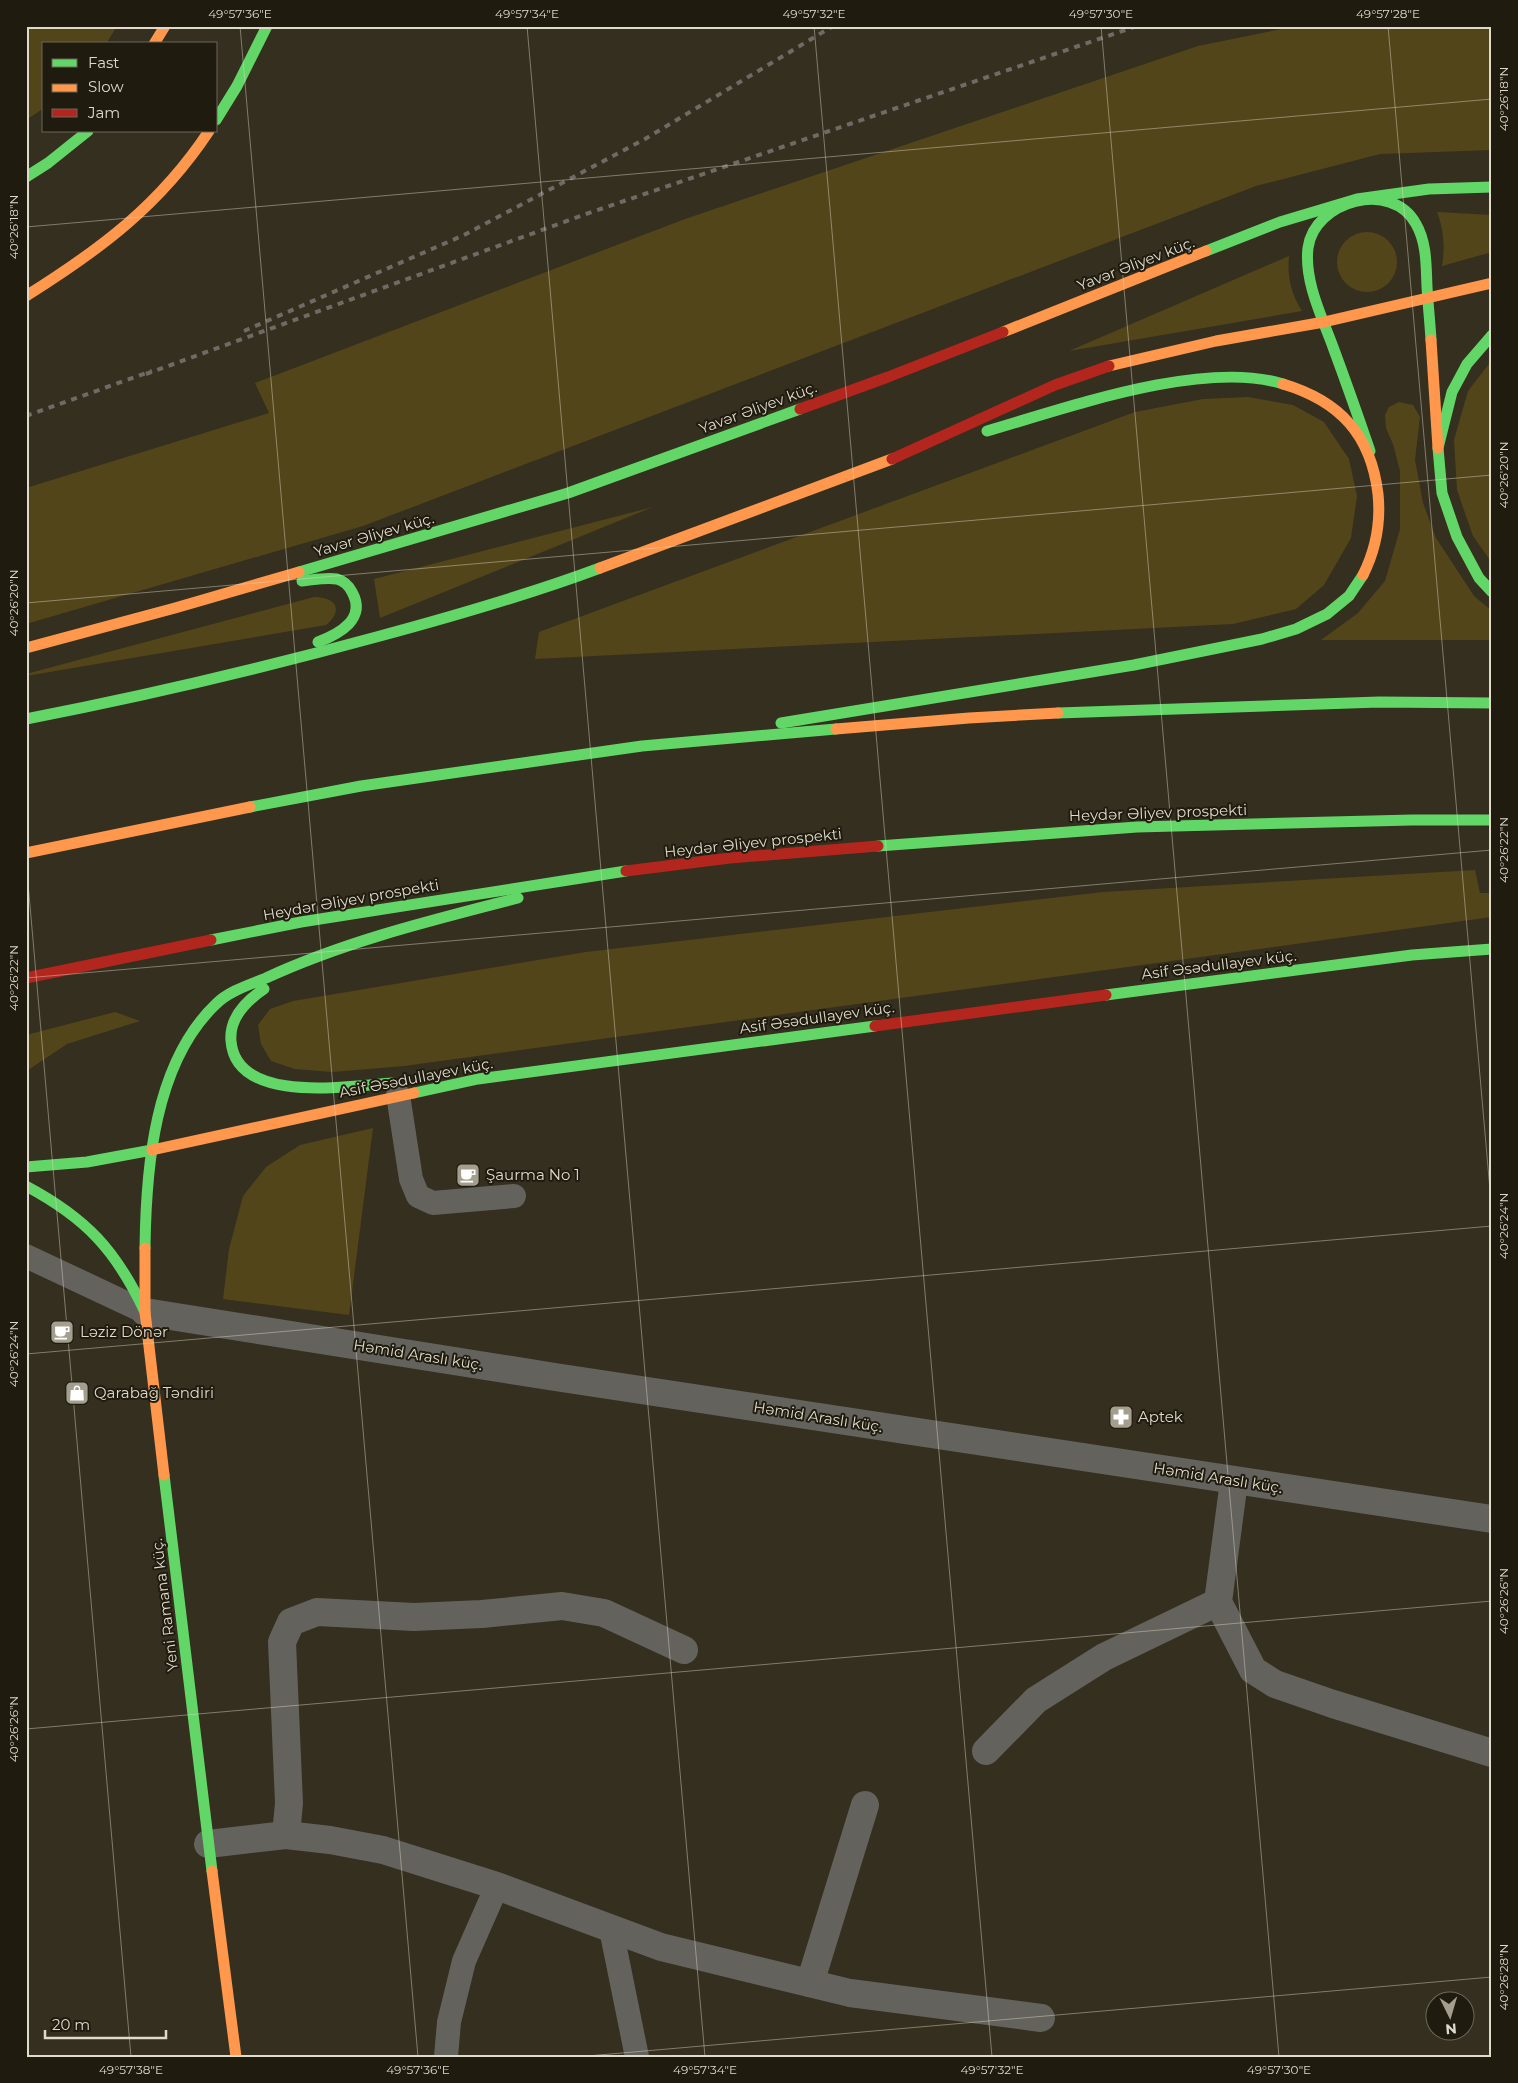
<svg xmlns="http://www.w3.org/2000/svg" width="1518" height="2083" font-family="Montserrat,sans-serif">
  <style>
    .green { fill: #53451a }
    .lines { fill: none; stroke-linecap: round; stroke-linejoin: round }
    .lane { stroke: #64625c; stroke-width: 24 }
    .street { stroke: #64625c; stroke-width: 28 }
    .fast { stroke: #63d668; stroke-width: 11 }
    .slow { stroke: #ff974d; stroke-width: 11 }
    .jam { stroke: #b3261e; stroke-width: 11 }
    .rail { stroke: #6e6b65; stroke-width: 4; stroke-dasharray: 6 6; stroke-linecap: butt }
    .ticks { fill: none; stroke: #dfdaca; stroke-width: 1; stroke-opacity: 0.45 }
    .labels { text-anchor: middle; stroke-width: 4; stroke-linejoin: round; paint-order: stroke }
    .street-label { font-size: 15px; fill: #dfdaca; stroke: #1f1b0f }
    .poi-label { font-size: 15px; fill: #dfdaca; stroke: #1f1b0f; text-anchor: start }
    .neatline { fill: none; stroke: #dfdaca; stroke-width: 2 }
    .ticks-label { font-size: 12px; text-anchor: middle; fill: #dfdaca }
  </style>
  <rect width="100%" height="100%" fill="#342f1f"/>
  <g class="green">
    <path d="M26 26H117L106 44H44V108L26 120Z"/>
    <path d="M1296 26H1492V150L1380 154 1256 186 363 526 26 624V488L269 413 255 383 685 219 1198 46Z"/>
    <path d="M1437 212 1492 215V252L1442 266C1445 246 1444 231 1437 212Z"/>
    <circle cx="1367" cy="262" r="30"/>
    <path d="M1289 256C1287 277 1291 293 1302 311L1069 351Z"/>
    <path d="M1492 360V563L1473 536 1457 490 1454 440 1468 391Z"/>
    <path d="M1248 397 1293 405 1324 422 1349 459 1357 496 1351 538 1324 585 1296 609 1233 624 535 659 539 632 1135 412 1203 399Z"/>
    <path d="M1399 402 1413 405 1420 417 1415 460 1423 503 1436 538 1474 596 1492 611V640H1321L1358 613 1385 581 1400 529V471L1393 444 1386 428 1385 415 1389 407Z"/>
    <path d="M653 507 380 618 374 579Z"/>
    <path d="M314 597C336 597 344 610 326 625L26 676V674Z"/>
    <path d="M1475 870 1480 893H1492V917L404 1066 332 1072 295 1069 271 1061 261 1044 258 1025 270 1009 293 1001 586 952 1103 892Z"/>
    <path d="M115 1012 140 1021 67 1044 28 1070 26 1074V1035Z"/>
    <path d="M373 1128 349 1315 223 1299 229 1249 243 1196 266 1167 300 1145Z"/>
  </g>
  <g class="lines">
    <g class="lane">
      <path d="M398 1095 411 1179 418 1196 433 1203 514 1196"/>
      <path d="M26 1256 145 1312"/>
      <path d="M611 1929 637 2057"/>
      <path d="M446 2057 449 2022 464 1961 497 1886"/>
    </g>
    <g class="street">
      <path d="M145 1312 555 1377 1492 1519"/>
      <path d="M1234 1481 1218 1602 1253 1670 1275 1684 1333 1704 1492 1753"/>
      <path d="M986 1751 1036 1700 1104 1657 1218 1602"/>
      <path d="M286 1835 289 1803 282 1642 291 1622 317 1612 414 1617 482 1614 562 1606 604 1613 684 1650"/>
      <path d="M208 1844 286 1835 330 1840 383 1850 497 1886 661 1947 850 1993 1041 2018"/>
      <path d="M810 1983 865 1805"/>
    </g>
    <g class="fast">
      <path d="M216 120 237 86 267 26"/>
      <path d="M26 177 48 163 88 131"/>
      <path d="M1206 251 1280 222 1357 199 1429 189 1492 187"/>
      <path d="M1492 335 1467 364 1452 392 1438 448 1442 493 1457 537 1479 578 1492 592"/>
      <path d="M987 431C1067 408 1203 359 1283 384"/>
      <path d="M1370 451C1358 416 1346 382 1333 347 1322 317 1304 281 1308 248 1314 201 1392 179 1416 224 1427 243 1426 266 1427 287 1428 305 1430 322 1431 340"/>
      <path d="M299 572 568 493 800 409"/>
      <path d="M302 581C313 580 326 577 337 579 344 581 349 586 352 592 367 619 339 634 318 642"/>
      <path d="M1058 713 1379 702 1492 703"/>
      <path d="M26 719C145 696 263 668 380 636 454 616 528 595 600 568"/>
      <path d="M781 723 1134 665 1262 639 1296 629 1327 614 1349 596 1363 575"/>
      <path d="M250 807 361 786 642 746 836 729"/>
      <path d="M878 846 1137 827 1412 820H1492"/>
      <path d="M211 940 301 922 626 871"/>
      <path d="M264 989C246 1001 229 1018 231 1041 236 1105 349 1086 392 1083"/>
      <path d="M1106 995 1412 955 1492 949"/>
      <path d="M414 1093 478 1079 875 1026"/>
      <path d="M26 1167 87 1162 152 1150"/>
      <path d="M26 1186C86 1218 116 1250 145 1312"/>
      <path d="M145 1248C146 1168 154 1063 216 1004 229 991 249 985 266 978 346 941 433 920 518 898"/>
      <path d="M164 1475 212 1871"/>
    </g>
    <g class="slow">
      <path d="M154 44 165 26"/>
      <path d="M26 296C101 249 160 205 209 131"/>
      <path d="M1003 332 1206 251"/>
      <path d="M1431 340 1438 448"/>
      <path d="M1109 366 1216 341 1324 322 1492 283"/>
      <path d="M1283 384C1340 401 1371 435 1378 494 1381 523 1376 549 1363 575"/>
      <path d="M600 568 892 459"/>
      <path d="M26 648 175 608 299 572"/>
      <path d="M836 729 969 718 1058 713"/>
      <path d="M26 853 250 807"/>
      <path d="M152 1150 414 1093"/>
      <path d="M145 1248V1312L164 1475"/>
      <path d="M212 1871 236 2057"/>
    </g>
    <g class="jam">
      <path d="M800 409 888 377 1003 332"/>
      <path d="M892 459 1055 385 1109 366"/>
      <path d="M626 871 730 858 878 846"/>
      <path d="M26 978 211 940"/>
      <path d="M875 1026 1106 995"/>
    </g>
    <g class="rail">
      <path d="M244 331 464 235 645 139 833 26"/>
      <path d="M146 374 586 214 1137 26"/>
      <path d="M26 416 152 371"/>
    </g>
  </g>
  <path class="ticks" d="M240 26 418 2057M527 26 705 2057M814 26 992 2057M1101 26 1279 2057M1388 26 1492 1213M26 227 1492 99M26 603 1492 475M26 860 131 2057M26 978 1492 850M26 1354 1492 1226M26 1729 1492 1601M576 2057 1492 1977"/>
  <defs>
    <g id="cafe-square" transform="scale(1.25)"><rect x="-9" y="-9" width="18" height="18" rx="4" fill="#a39e8e" stroke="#1f1b0f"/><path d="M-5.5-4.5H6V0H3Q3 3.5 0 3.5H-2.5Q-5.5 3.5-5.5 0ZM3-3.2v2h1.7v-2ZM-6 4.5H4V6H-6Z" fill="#fff"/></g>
    <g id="shop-square" transform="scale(1.25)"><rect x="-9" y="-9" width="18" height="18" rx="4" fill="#a39e8e" stroke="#1f1b0f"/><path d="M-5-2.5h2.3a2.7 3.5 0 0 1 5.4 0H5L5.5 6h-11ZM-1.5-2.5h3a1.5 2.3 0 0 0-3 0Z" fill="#fff"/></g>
    <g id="pharmacy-square" transform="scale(1.25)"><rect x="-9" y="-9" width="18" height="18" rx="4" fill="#a39e8e" stroke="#1f1b0f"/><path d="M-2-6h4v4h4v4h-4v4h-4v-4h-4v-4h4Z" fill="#fff"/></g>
  </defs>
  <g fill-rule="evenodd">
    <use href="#cafe-square" x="468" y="1175"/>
    <use href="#cafe-square" x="62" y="1332"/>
    <use href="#shop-square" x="77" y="1393"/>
    <use href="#pharmacy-square" x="1121" y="1417"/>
  </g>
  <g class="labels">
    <g class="street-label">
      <text transform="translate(1136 264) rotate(-21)" y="5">Yavər Əliyev küç.</text>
      <text transform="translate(758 408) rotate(-20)" y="5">Yavər Əliyev küç.</text>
      <text transform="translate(374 535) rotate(-16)" y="5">Yavər Əliyev küç.</text>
      <text transform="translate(1158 813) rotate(-2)" y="5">Heydər Əliyev prospekti</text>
      <text transform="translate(753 843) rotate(-6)" y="5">Heydər Əliyev prospekti</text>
      <text transform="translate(351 900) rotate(-10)" y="5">Heydər Əliyev prospekti</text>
      <text transform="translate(1219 965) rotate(-7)" y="5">Asif Əsədullayev küç.</text>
      <text transform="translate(817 1018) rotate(-8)" y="5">Asif Əsədullayev küç.</text>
      <text transform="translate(416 1078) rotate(-11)" y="5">Asif Əsədullayev küç.</text>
      <text transform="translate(418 1355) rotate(9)" y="5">Həmid Araslı küç.</text>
      <text transform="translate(818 1417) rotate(9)" y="5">Həmid Araslı küç.</text>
      <text transform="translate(1218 1478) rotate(9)" y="5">Həmid Araslı küç.</text>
      <text transform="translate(165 1605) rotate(-97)" y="5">Yeni Ramana küç.</text>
    </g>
    <g class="poi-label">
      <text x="486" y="1180">Şaurma No 1</text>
      <text x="80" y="1337">Ləziz Dönər</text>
      <text x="94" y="1398">Qarabağ Təndiri</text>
      <text x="1138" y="1422">Aptek</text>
    </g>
  </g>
  <rect width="1518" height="2083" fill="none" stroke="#1f1b0f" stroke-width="55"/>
  <rect x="42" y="42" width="175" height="90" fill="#1f1b0f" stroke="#6c675a"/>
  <rect x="52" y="59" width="25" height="8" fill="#63d668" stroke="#6c675a"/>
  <text x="88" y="68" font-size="15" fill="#dfdaca">Fast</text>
  <rect x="52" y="84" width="25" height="8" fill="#ff974d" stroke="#6c675a"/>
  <text x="88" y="92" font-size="15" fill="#dfdaca">Slow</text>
  <rect x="52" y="109" width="25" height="8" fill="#b3261e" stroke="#6c675a"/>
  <text x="88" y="118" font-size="15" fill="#dfdaca">Jam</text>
  <g transform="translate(1450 2016) rotate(175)"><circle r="24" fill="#1f1b0f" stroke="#6c675a"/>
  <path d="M0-4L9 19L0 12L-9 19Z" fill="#a39e8e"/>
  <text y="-8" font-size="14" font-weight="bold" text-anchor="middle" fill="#dfdaca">N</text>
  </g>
  <path d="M45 2030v8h121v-8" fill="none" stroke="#dfdaca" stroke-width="2.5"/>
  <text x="52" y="2030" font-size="15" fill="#dfdaca" stroke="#1f1b0f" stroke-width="4" paint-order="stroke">20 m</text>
  <rect x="28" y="28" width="1462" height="2028" class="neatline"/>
  <g class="ticks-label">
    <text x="240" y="18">49°57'36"E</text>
    <text x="527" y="18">49°57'34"E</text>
    <text x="814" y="18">49°57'32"E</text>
    <text x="1101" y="18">49°57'30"E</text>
    <text x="1388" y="18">49°57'28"E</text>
    <text transform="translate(1504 99) rotate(-90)" y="4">40°26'18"N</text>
    <text transform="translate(14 227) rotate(-90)" y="4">40°26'18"N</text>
    <text transform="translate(1504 475) rotate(-90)" y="4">40°26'20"N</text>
    <text transform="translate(14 603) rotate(-90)" y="4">40°26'20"N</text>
    <text transform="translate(1504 850) rotate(-90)" y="4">40°26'22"N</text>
    <text transform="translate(14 978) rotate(-90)" y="4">40°26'22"N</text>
    <text transform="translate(1504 1226) rotate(-90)" y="4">40°26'24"N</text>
    <text transform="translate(14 1354) rotate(-90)" y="4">40°26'24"N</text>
    <text transform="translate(1504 1601) rotate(-90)" y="4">40°26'26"N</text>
    <text transform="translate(14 1729) rotate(-90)" y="4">40°26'26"N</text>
    <text transform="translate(1504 1977) rotate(-90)" y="4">40°26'28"N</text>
    <text x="131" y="2074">49°57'38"E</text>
    <text x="418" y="2074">49°57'36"E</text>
    <text x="705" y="2074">49°57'34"E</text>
    <text x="992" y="2074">49°57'32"E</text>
    <text x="1279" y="2074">49°57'30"E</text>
  </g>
</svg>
